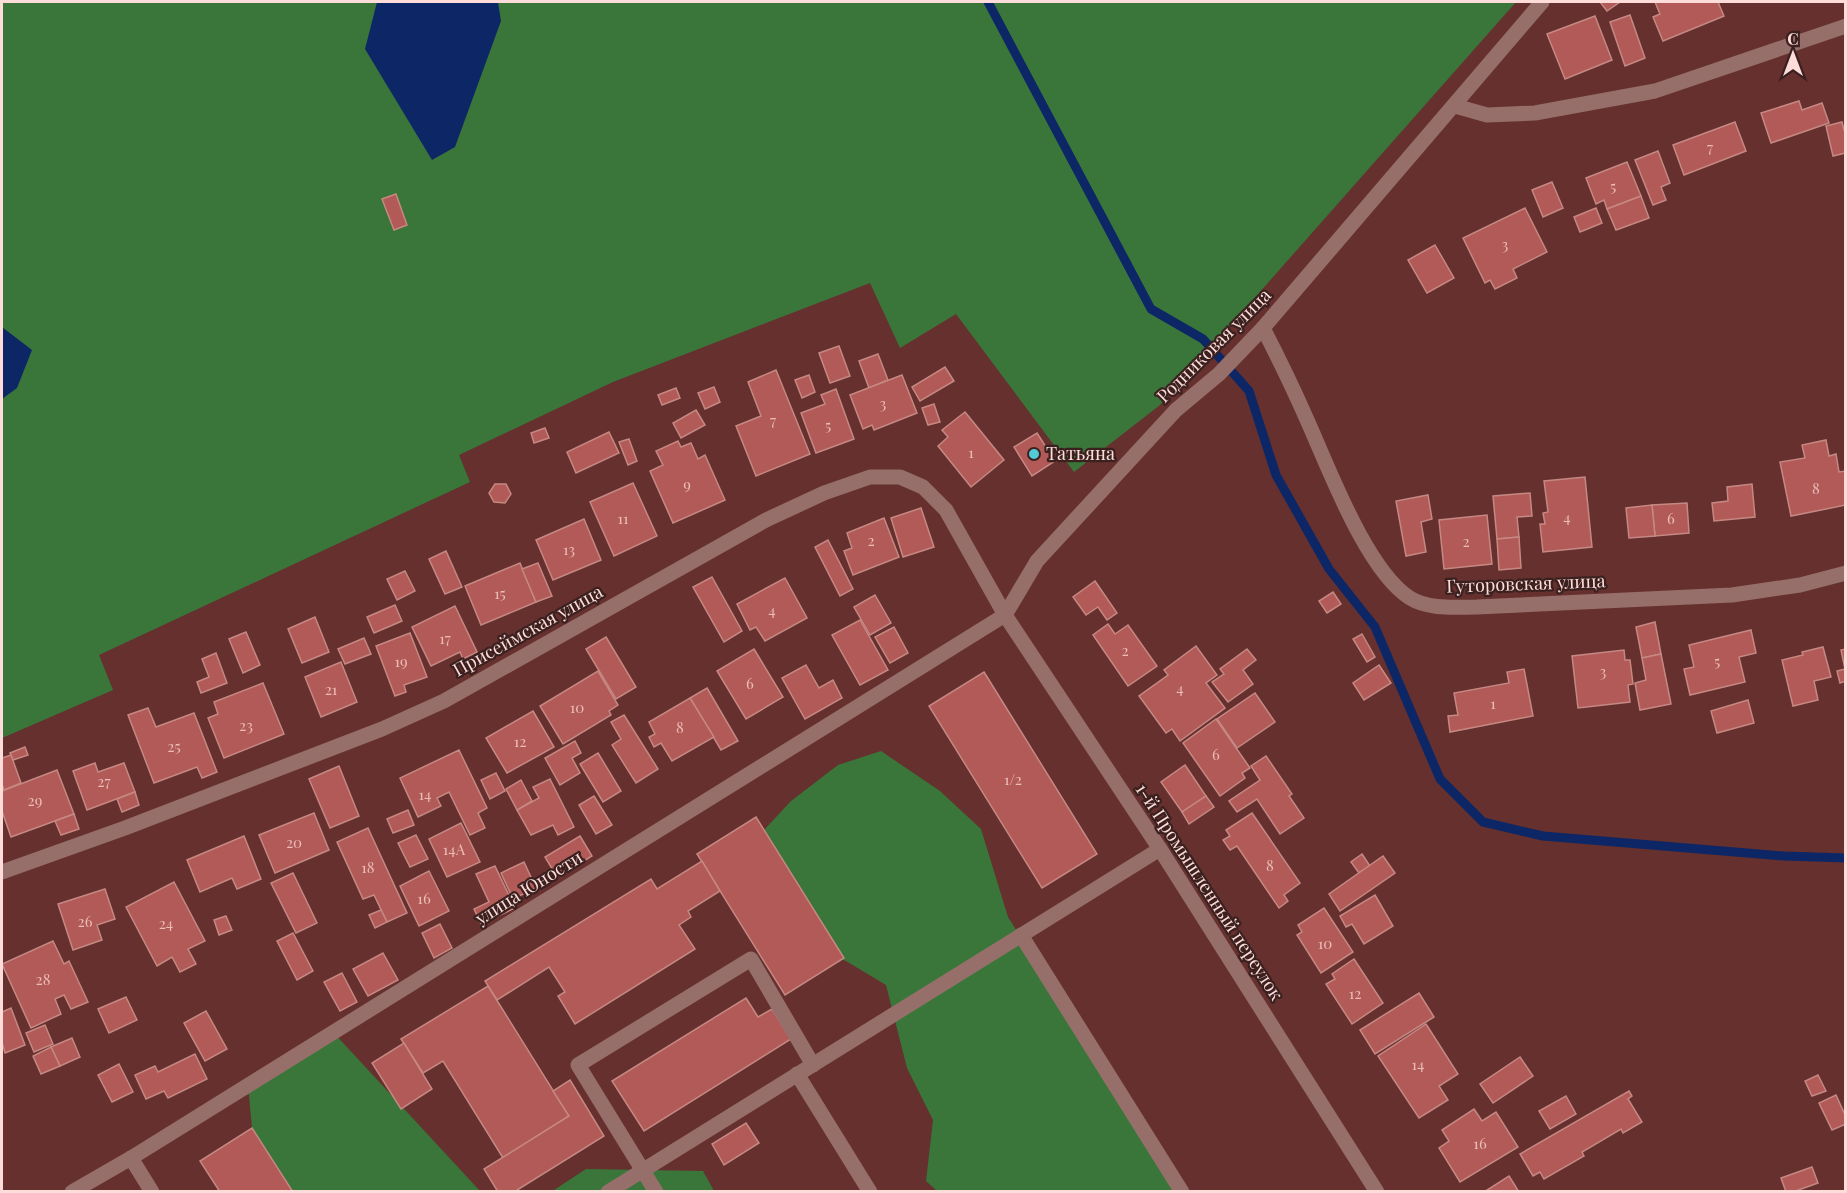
<svg xmlns="http://www.w3.org/2000/svg" width="1847" height="1193" font-family="'Playfair Display',serif">
  <style>
    .green { fill: #3a763a }
    .water { fill: #0d2766 }
    .lines { fill: none; stroke-linecap: round; stroke-linejoin: round }
    .stream { stroke: #0d2766; stroke-width: 9 }
    .building { fill: #b25a57; stroke: #c68883; stroke-width: 1.5 }
    .minor { stroke: #966e6a; stroke-width: 15 }
    .poi-dot { fill: #52cbd7; stroke: #3a211f; stroke-width: 2 }
    .labels { text-anchor: middle; stroke-width: 4.5; stroke-linejoin: round; paint-order: stroke }
    .number-label { font-size: 15px; fill: #ebbcb8 }
    .street-label { font-size: 18px; fill: #fedcd9; stroke: #3a211f }
    .poi-label { font-size: 18px; fill: #fedcd9; stroke: #3a211f; text-anchor: start }
  </style>
  <rect width="100%" height="100%" fill="#65302e"/>
  <g class="green">
    <path d="M2 2H1516L1160 405 1074 472 956 314 900 348 870 283 613 382 459 455 470 482 99 655 113 690 2 738Z"/>
    <path d="M881 751 940 791 981 829 1008 917 1182 1191H937L926 1181 933 1120 907 1068 886 985 846 961 789 938 760 881 765 829 791 801 838 765Z"/>
    <path d="M333 1032 480 1191H293L252 1128 248 1085Z"/>
    <path d="M586 1169 703 1171 714 1191 551 1192Z"/>
  </g>
  <g class="water">
    <path d="M377 2H498L501 21 455 147 432 160 365 49Z"/>
    <path d="M2 327 32 350 17 388 2 399Z"/>
  </g>
  <g class="lines">
    <path class="stream" d="M988 2 1151 309 1203 339 1249 391 1276 475 1329 569 1375 627 1440 779 1483 822 1543 836 1784 856 1846 858"/>
  </g>
  <g class="building">
    <path d="M1600 2H1620L1607 11Z"/>
    <path d="M1655 2H1718L1724 16 1663 41 1653 17 1660 14Z"/>
    <path d="M1630 15 1645 58 1625 66 1610 22Z"/>
    <path d="M1595 16 1612 60 1565 79 1547 34Z"/>
    <path d="M1799 101 1802 110 1822 103 1829 123 1771 143 1761 113Z"/>
    <path d="M1735 122 1746 151 1684 175 1673 145Z"/>
    <path d="M1842 122 1844 130 1846 129V153L1833 156 1826 126Z"/>
    <path d="M1658 151 1670 183 1661 187 1666 200 1653 205 1635 160Z"/>
    <path d="M1627 162 1641 196 1607 209 1604 200 1596 204 1586 178Z"/>
    <path d="M1552 182 1563 208 1543 217 1532 190Z"/>
    <path d="M396 194 407 225 394 230 382 199Z"/>
    <path d="M1641 196 1649 218 1616 230 1607 209Z"/>
    <path d="M1525 208 1547 252 1513 269 1517 278 1495 289 1490 280 1485 283 1463 238Z"/>
    <path d="M1596 208 1602 223 1580 232 1574 217Z"/>
    <path d="M1435 245 1454 278 1427 293 1408 260Z"/>
    <path d="M839 346 850 376 830 383 819 353Z"/>
    <path d="M878 354 888 380 869 388 859 361Z"/>
    <path d="M945 367 954 381 920 401 912 387Z"/>
    <path d="M776 370 810 454 756 476 736 426 761 416 748 382Z"/>
    <path d="M809 375 815 392 802 398 795 380Z"/>
    <path d="M902 375 917 413 874 430 872 425 863 429 850 395Z"/>
    <path d="M714 387 720 402 705 409 698 393Z"/>
    <path d="M676 388 680 398 662 405 658 395Z"/>
    <path d="M836 389 854 439 816 453 801 413 825 404 821 395Z"/>
    <path d="M934 404 940 422 928 425 922 408Z"/>
    <path d="M696 410 705 425 681 438 673 423Z"/>
    <path d="M965 412 1004 460 971 487 938 446 948 437 942 430Z"/>
    <path d="M545 428 549 438 534 443 531 433Z"/>
    <path d="M609 432 619 453 576 473 567 452Z"/>
    <path d="M1037 433 1055 461 1032 476 1014 447Z"/>
    <path d="M629 439 637 461 628 465 619 442Z"/>
    <path d="M1826 440 1829 456 1836 454 1839 472 1846 471V505L1791 516 1780 462 1805 458 1802 445Z"/>
    <path d="M678 441 681 447 691 443 698 459 705 455 725 500 673 523 650 471 663 465 656 451Z"/>
    <path d="M1585 477 1592 547 1543 552 1540 524H1545L1543 513 1548 512 1544 481Z"/>
    <path d="M633 483 657 536 614 556 590 502Z"/>
    <path d="M495 484H506L511 494 505 503 494 502 489 493Z"/>
    <path d="M1752 484 1755 517 1714 521 1712 503 1728 501 1727 487Z"/>
    <path d="M1530 493 1532 516 1517 517 1519 537 1497 539 1493 496Z"/>
    <path d="M1428 495 1432 519 1421 522 1426 552 1406 556 1396 501Z"/>
    <path d="M1687 503 1689 533 1655 536 1652 505Z"/>
    <path d="M1652 505 1655 536 1629 538 1626 508Z"/>
    <path d="M921 508 934 547 903 557 891 518Z"/>
    <path d="M1487 515 1492 564 1444 569 1439 520Z"/>
    <path d="M884 518 899 557 853 575 844 551 852 548 847 533Z"/>
    <path d="M584 519 601 560 553 580 536 540Z"/>
    <path d="M1519 537 1521 568 1499 570 1497 539Z"/>
    <path d="M828 540 853 589 840 596 815 547Z"/>
    <path d="M446 551 462 587 445 594 429 559Z"/>
    <path d="M520 563 536 602 481 625 465 586Z"/>
    <path d="M538 563 552 596 536 602 522 569Z"/>
    <path d="M405 571 415 591 397 600 387 579Z"/>
    <path d="M712 577 742 631 724 642 693 587Z"/>
    <path d="M785 578 807 618 765 641 756 627 750 630 737 604Z"/>
    <path d="M1095 581 1117 613 1107 620 1098 607 1086 615 1073 597Z"/>
    <path d="M1333 592 1341 604 1327 613 1319 601Z"/>
    <path d="M875 595 891 623 870 635 854 607Z"/>
    <path d="M395 605 402 621 374 633 367 617Z"/>
    <path d="M455 606 477 652 463 659 460 652 431 666 412 627Z"/>
    <path d="M315 617 329 652 302 663 288 629Z"/>
    <path d="M860 620 888 670 860 685 832 635Z"/>
    <path d="M1655 622 1661 654 1642 658 1636 627Z"/>
    <path d="M1108 624 1115 634 1128 625 1157 666 1128 686 1093 635Z"/>
    <path d="M894 627 908 653 890 663 875 637Z"/>
    <path d="M1751 630 1756 653 1739 657 1745 682 1690 695 1684 669 1694 667 1689 645Z"/>
    <path d="M246 632 260 665 243 673 229 639Z"/>
    <path d="M410 633 427 677 404 685 406 692 395 696 376 646Z"/>
    <path d="M1362 634 1375 657 1367 662 1353 639Z"/>
    <path d="M606 637 636 687 616 699 586 649Z"/>
    <path d="M364 638 371 654 345 664 338 649Z"/>
    <path d="M1196 646 1217 675 1206 683 1225 708 1180 741 1172 729 1166 733 1139 696 1168 675 1164 670Z"/>
    <path d="M1823 647 1831 677 1814 681 1818 700 1793 706 1782 660 1803 655 1802 652Z"/>
    <path d="M754 649 783 697 746 719 717 671Z"/>
    <path d="M1247 649 1256 660 1243 670 1253 684 1228 702 1212 682 1224 674 1220 669Z"/>
    <path d="M1846 649V681L1840 683 1837 671 1845 669 1841 650Z"/>
    <path d="M1624 650 1625 660H1630L1633 684 1628 685 1630 702 1578 708 1572 656Z"/>
    <path d="M216 653 227 683 201 693 197 682 209 677 202 659Z"/>
    <path d="M1661 654 1671 704 1640 710 1635 683 1646 680 1642 658Z"/>
    <path d="M341 662 357 702 321 717 305 677Z"/>
    <path d="M806 665 819 688 833 680 842 698 805 719 782 678Z"/>
    <path d="M1379 665 1391 683 1364 700 1353 683Z"/>
    <path d="M1524 669 1533 716 1450 732 1448 716 1458 715 1454 693 1509 683 1507 672Z"/>
    <path d="M598 671 618 705 609 711 611 715 563 744 540 706Z"/>
    <path d="M984 672 1097 854 1042 888 929 706Z"/>
    <path d="M263 683 284 734 224 758 208 718 218 714 214 702Z"/>
    <path d="M707 688 738 741 721 750 690 698Z"/>
    <path d="M1255 693 1275 722 1237 748 1217 719Z"/>
    <path d="M690 698 714 737 672 761 661 743 654 747 649 737 655 734 649 722Z"/>
    <path d="M1748 700 1754 723 1717 733 1711 711Z"/>
    <path d="M148 708 156 727 194 713 217 772 202 778 197 767 154 783 128 715Z"/>
    <path d="M533 711 554 747 507 773 486 738Z"/>
    <path d="M624 715 658 769 636 783 612 745 621 739 611 722Z"/>
    <path d="M1216 719 1250 768 1242 773 1245 778 1220 796 1183 743Z"/>
    <path d="M575 741 581 753 572 758 580 773 560 785 545 758Z"/>
    <path d="M25 747 28 755 13 760 10 753Z"/>
    <path d="M459 750 487 808 478 813 485 828 470 835 449 792 437 798 441 806 418 817 400 778Z"/>
    <path d="M598 753 621 791 603 802 580 764Z"/>
    <path d="M11 755 21 783 4 790 2 784V758Z"/>
    <path d="M1266 756 1292 794 1289 796 1304 818 1280 834 1257 799 1237 812 1229 801 1260 780 1251 766Z"/>
    <path d="M95 763 98 772 124 763 135 792 87 810 73 771Z"/>
    <path d="M1185 765 1206 796 1182 812 1161 782Z"/>
    <path d="M339 766 359 816 330 828 309 779Z"/>
    <path d="M57 770 74 814 11 837 2 811V791Z"/>
    <path d="M496 773 505 791 490 799 481 780Z"/>
    <path d="M550 779 574 827 558 835 553 825 531 835 517 810 539 798 533 787Z"/>
    <path d="M521 780 532 801 517 810 506 789Z"/>
    <path d="M135 792 139 805 122 812 117 799Z"/>
    <path d="M594 796 612 825 596 834 579 805Z"/>
    <path d="M1206 796 1214 807 1189 824 1182 812Z"/>
    <path d="M408 810 414 825 393 833 387 819Z"/>
    <path d="M314 813 329 850 275 873 259 835Z"/>
    <path d="M1252 813 1300 883 1284 895 1288 901 1279 908 1237 846 1230 850 1223 840 1230 836 1226 830Z"/>
    <path d="M74 814 79 829 61 835 55 821Z"/>
    <path d="M756 817 844 958 785 995 697 854Z"/>
    <path d="M461 823 480 862 447 877 429 839Z"/>
    <path d="M368 828 407 913 387 922 374 895 363 899 337 842Z"/>
    <path d="M416 835 428 859 410 867 398 843Z"/>
    <path d="M244 836 261 879 237 889 232 878 200 892 187 860Z"/>
    <path d="M580 836 592 856 557 877 545 857Z"/>
    <path d="M1362 854 1370 866 1359 873 1351 862Z"/>
    <path d="M1383 856 1395 873 1340 911 1329 894Z"/>
    <path d="M702 861 720 891 688 911 691 917 679 925 695 949 575 1024 558 996 565 992 549 967 497 1000 485 981 651 879 657 889Z"/>
    <path d="M524 862 536 888 513 899 501 873Z"/>
    <path d="M495 866 515 908 481 924 474 909 489 902 476 874Z"/>
    <path d="M429 871 449 911 419 926 400 886Z"/>
    <path d="M293 873 317 923 296 933 271 883Z"/>
    <path d="M174 882 205 941 188 949 196 964 180 972 172 957 157 966 126 907Z"/>
    <path d="M105 889 115 919 97 925 102 940 73 950 58 904Z"/>
    <path d="M1375 895 1393 926 1364 944 1352 924 1346 927 1340 916Z"/>
    <path d="M1324 908 1353 952 1321 973 1297 935 1302 932 1298 925Z"/>
    <path d="M381 910 387 922 375 928 369 915Z"/>
    <path d="M226 916 232 930 219 935 214 920Z"/>
    <path d="M440 924 452 948 434 958 422 933Z"/>
    <path d="M293 933 313 971 297 980 277 941Z"/>
    <path d="M53 941 64 964 69 961 88 1002 71 1009 64 995 55 999 61 1014 31 1028 2 964Z"/>
    <path d="M383 953 398 980 368 996 353 969Z"/>
    <path d="M1354 959 1383 1003 1352 1024 1326 984 1335 979 1332 974Z"/>
    <path d="M342 973 357 1002 340 1011 324 982Z"/>
    <path d="M488 986 569 1116 503 1158 443 1061 423 1073 401 1039Z"/>
    <path d="M1419 993 1434 1017 1375 1054 1360 1030Z"/>
    <path d="M126 997 137 1020 109 1033 98 1009Z"/>
    <path d="M746 998 758 1017 772 1009 791 1039 644 1131 612 1081Z"/>
    <path d="M11 1008 25 1045 5 1053 2 1042V1012Z"/>
    <path d="M206 1011 227 1049 205 1061 184 1023Z"/>
    <path d="M1426 1024 1458 1074 1439 1086 1448 1100 1419 1118 1378 1056Z"/>
    <path d="M45 1025 53 1044 34 1052 26 1033Z"/>
    <path d="M72 1038 80 1057 60 1066 51 1047Z"/>
    <path d="M404 1043 432 1089 401 1109 372 1063Z"/>
    <path d="M51 1047 60 1066 41 1074 33 1056Z"/>
    <path d="M195 1054 207 1079 168 1098 164 1091 146 1099 135 1075 155 1066 158 1072Z"/>
    <path d="M1520 1057 1533 1076 1493 1103 1480 1084Z"/>
    <path d="M119 1064 133 1092 112 1102 98 1075Z"/>
    <path d="M1818 1075 1826 1091 1812 1096 1805 1081Z"/>
    <path d="M570 1080 604 1136 514 1192H498L484 1169 569 1116 553 1091Z"/>
    <path d="M1629 1091 1632 1096 1628 1099 1642 1122 1623 1133 1621 1129 1582 1152 1584 1156 1544 1179 1540 1172 1533 1176 1520 1154Z"/>
    <path d="M1836 1095 1846 1117V1124L1832 1130 1819 1103Z"/>
    <path d="M1566 1096 1576 1114 1550 1129 1539 1111Z"/>
    <path d="M1474 1109 1482 1121 1496 1112 1518 1147 1460 1182 1439 1148 1449 1141 1442 1130Z"/>
    <path d="M746 1123 759 1143 724 1165 712 1144Z"/>
    <path d="M252 1128 293 1192H220L200 1161Z"/>
    <path d="M1812 1167 1818 1183 1793 1192H1786L1781 1178Z"/>
    <path d="M1509 1176 1519 1192H1484Z"/>
  </g>
  <g class="lines">
    <g class="minor">
      <path d="M1455 106 1487 115 1535 113 1655 91 1846 26"/>
      <path d="M1263 328C1279 359 1294 390 1308 422 1329 469 1367 571 1410 598 1429 610 1456 607 1477 607L1732 595 1800 585 1846 573"/>
      <path d="M2 872 125 828 382 729 444 701 766 520 824 493 870 477H900L923 487 946 510 1005 615 1160 849 1377 1192"/>
      <path d="M1021 935 1182 1192"/>
      <path d="M797 1074 870 1192"/>
      <path d="M131 1158 152 1192"/>
      <path d="M72 1192 131 1158 1005 615 1037 561 1176 410 1219 374 1263 328 1542 2"/>
      <path d="M608 1192 1160 849"/>
      <path d="M656 1192 578 1065 751 959 813 1065"/>
    </g>
  </g>
  <circle class="poi-dot" cx="1034" cy="454" r="6"/>
  <g class="labels">
    <g class="number-label">
      <text x="1710" y="153">7</text>
      <text x="1613" y="192">5</text>
      <text x="1505" y="250">3</text>
      <text x="883" y="409">3</text>
      <text x="773" y="426">7</text>
      <text x="828" y="431">5</text>
      <text x="971" y="458">1</text>
      <text x="687" y="490">9</text>
      <text x="1816" y="494">8</text>
      <text x="1567" y="523">4</text>
      <text x="623" y="524">11</text>
      <text x="1671" y="524">6</text>
      <text x="871" y="546">2</text>
      <text x="1466" y="547">2</text>
      <text x="569" y="555">13</text>
      <text x="500" y="599">15</text>
      <text x="772" y="616">4</text>
      <text x="445" y="644">17</text>
      <text x="1125" y="656">2</text>
      <text x="401" y="667">19</text>
      <text x="1717" y="667">5</text>
      <text x="1603" y="677">3</text>
      <text x="750" y="689">6</text>
      <text x="1180" y="694">4</text>
      <text x="331" y="695">21</text>
      <text x="1493" y="709">1</text>
      <text x="577" y="713">10</text>
      <text x="246" y="731">23</text>
      <text x="680" y="733">8</text>
      <text x="520" y="747">12</text>
      <text x="174" y="752">25</text>
      <text x="1216" y="760">6</text>
      <text x="1013" y="785">1/2</text>
      <text x="104" y="787">27</text>
      <text x="425" y="800">14</text>
      <text x="35" y="806">29</text>
      <text x="294" y="848">20</text>
      <text x="454" y="855">14А</text>
      <text x="1270" y="871">8</text>
      <text x="368" y="873">18</text>
      <text x="424" y="904">16</text>
      <text x="85" y="927">26</text>
      <text x="166" y="929">24</text>
      <text x="1325" y="949">10</text>
      <text x="43" y="985">28</text>
      <text x="1355" y="999">12</text>
      <text x="1418" y="1070">14</text>
      <text x="1480" y="1149">16</text>
    </g>
    <g class="street-label">
      <text transform="translate(1214 346) rotate(-45)" y="6">Родниковая улица</text>
      <text transform="translate(1526 584) rotate(-2)" y="6">Гуторовская улица</text>
      <text transform="translate(528 631) rotate(-29)" y="6">Присеймская улица</text>
      <text transform="translate(529 888) rotate(-32)" y="6">улица Юности</text>
      <text transform="translate(1209 892) rotate(57)" y="6">1-й Промышленный переулок</text>
    </g>
    <g class="poi-label">
      <text x="1046" y="460">Татьяна</text>
    </g>
  </g>
  <rect width="1847" height="1193" fill="none" stroke="#fedcd9" stroke-width="6"/>
  <g transform="translate(1793 54)" stroke="#3a211f" stroke-width="4.5" paint-order="stroke">
  <path d="M0-4.5L10 22L0 15L-10 22Z" fill="#fedcd9"/>
  <text y="-9" font-size="16" font-weight="bold" text-anchor="middle" fill="#fedcd9">С</text>
  </g>
</svg>
